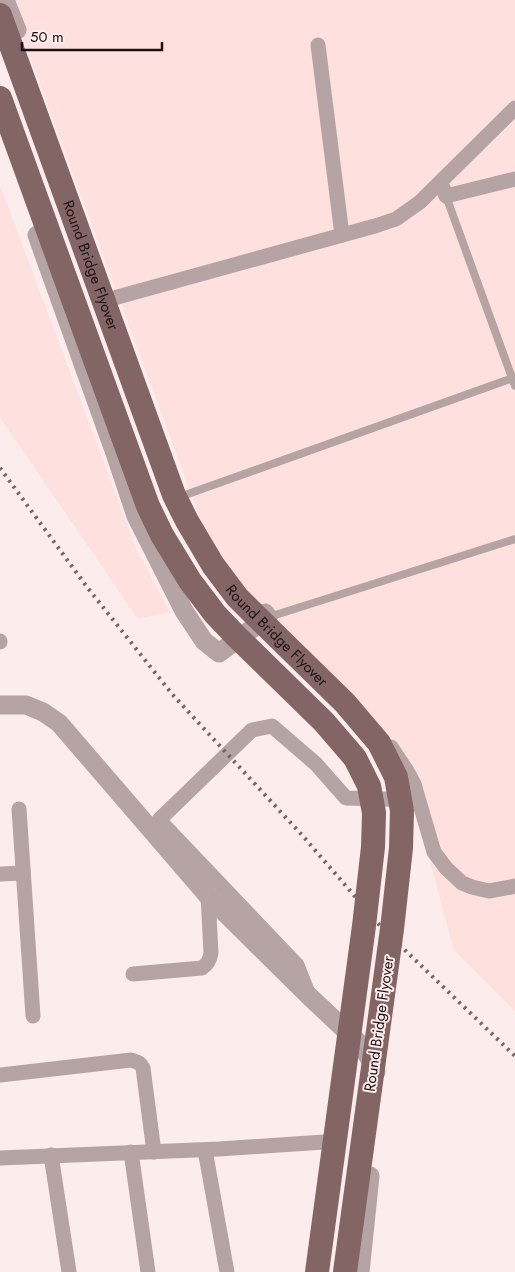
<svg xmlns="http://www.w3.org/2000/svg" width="515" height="1272" font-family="Jost,sans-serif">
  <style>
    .built { fill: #fee0df }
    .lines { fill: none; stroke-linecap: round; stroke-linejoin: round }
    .service { stroke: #b5a4a3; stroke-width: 8 }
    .minor { stroke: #b5a4a3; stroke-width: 15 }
    .tertiary { stroke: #b5a4a3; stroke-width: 19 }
    .rail { stroke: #736564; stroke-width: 4; stroke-dasharray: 2.5 5; stroke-linecap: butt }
    .primary-bridge { stroke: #826564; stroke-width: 24 }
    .labels { text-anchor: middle; stroke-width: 4; stroke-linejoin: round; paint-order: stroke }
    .street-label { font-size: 15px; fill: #1d1010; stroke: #fceceb }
  </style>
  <rect width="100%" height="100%" fill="#fceceb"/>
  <g class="built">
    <path d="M9 0H515V1011L454 950 409 783 220 572Z"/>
    <path d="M0 186 137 551 170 612 138 619 0 417Z"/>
  </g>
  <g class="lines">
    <g class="service">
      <path d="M446 196 515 386"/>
      <path d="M185 495 513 378"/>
      <path d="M269 617 515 539"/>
    </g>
    <g class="minor">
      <path d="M318 45 342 235"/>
      <path d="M441 183 446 196 515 179"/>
      <path d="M114 298 375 226 396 219 420 202 515 108"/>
      <path d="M0 641V642"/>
      <path d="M391 747 407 771 414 784 434 852 446 868 462 883 472 887 489 891 511 887 515 886"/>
      <path d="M19 809 33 1016"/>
      <path d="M0 874 23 873"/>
      <path d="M133 974 202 968C208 964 210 960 211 953L208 896"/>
      <path d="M308 993 297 965 159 820 252 730 272 726 316 764 346 798 418 800"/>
      <path d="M0 1075 131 1060C137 1062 140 1062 143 1068L154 1152"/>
      <path d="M205 1150 227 1272"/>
      <path d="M131 1152 148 1272"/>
      <path d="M51 1155 69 1272"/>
      <path d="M0 1158 219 1149 324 1142"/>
    </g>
    <g class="tertiary">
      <path d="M5 0 17 30"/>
      <path d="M37 235 116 456 136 516 184 611 204 641 219 653 268 617 265 613"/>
      <path d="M0 705H26L43 712 59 723 208 896 309 996 361 1045 371 1061 376 1072"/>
      <path d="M360 1272 370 1176"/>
    </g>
    <path class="rail" d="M0 468 87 587 172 694 302 835 383 929 515 1056"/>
    <g class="primary-bridge">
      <path id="s1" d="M0 15 174 495 187 521 213 565 237 597 256 616 345 703 379 743 396 777 402 811 401 848 392 929 345 1272"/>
      <path d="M0 98 148 506 162 535 190 581 215 614 236 636 324 722 355 758 369 786 374 813 373 847 364 926 317 1272"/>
    </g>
  </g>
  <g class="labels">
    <g class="street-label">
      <text dy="5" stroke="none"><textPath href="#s1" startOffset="266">Round Bridge Flyover</textPath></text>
      <text dy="5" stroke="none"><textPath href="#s1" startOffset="686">Round Bridge Flyover</textPath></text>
      <text transform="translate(379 1024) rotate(-82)" y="5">Round Bridge Flyover</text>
    </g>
  </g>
  <path d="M22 42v8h140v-8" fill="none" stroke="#1d1010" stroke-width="2.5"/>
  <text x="30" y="42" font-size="15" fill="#1d1010" stroke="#fceceb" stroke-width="4" paint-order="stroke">50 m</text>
</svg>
